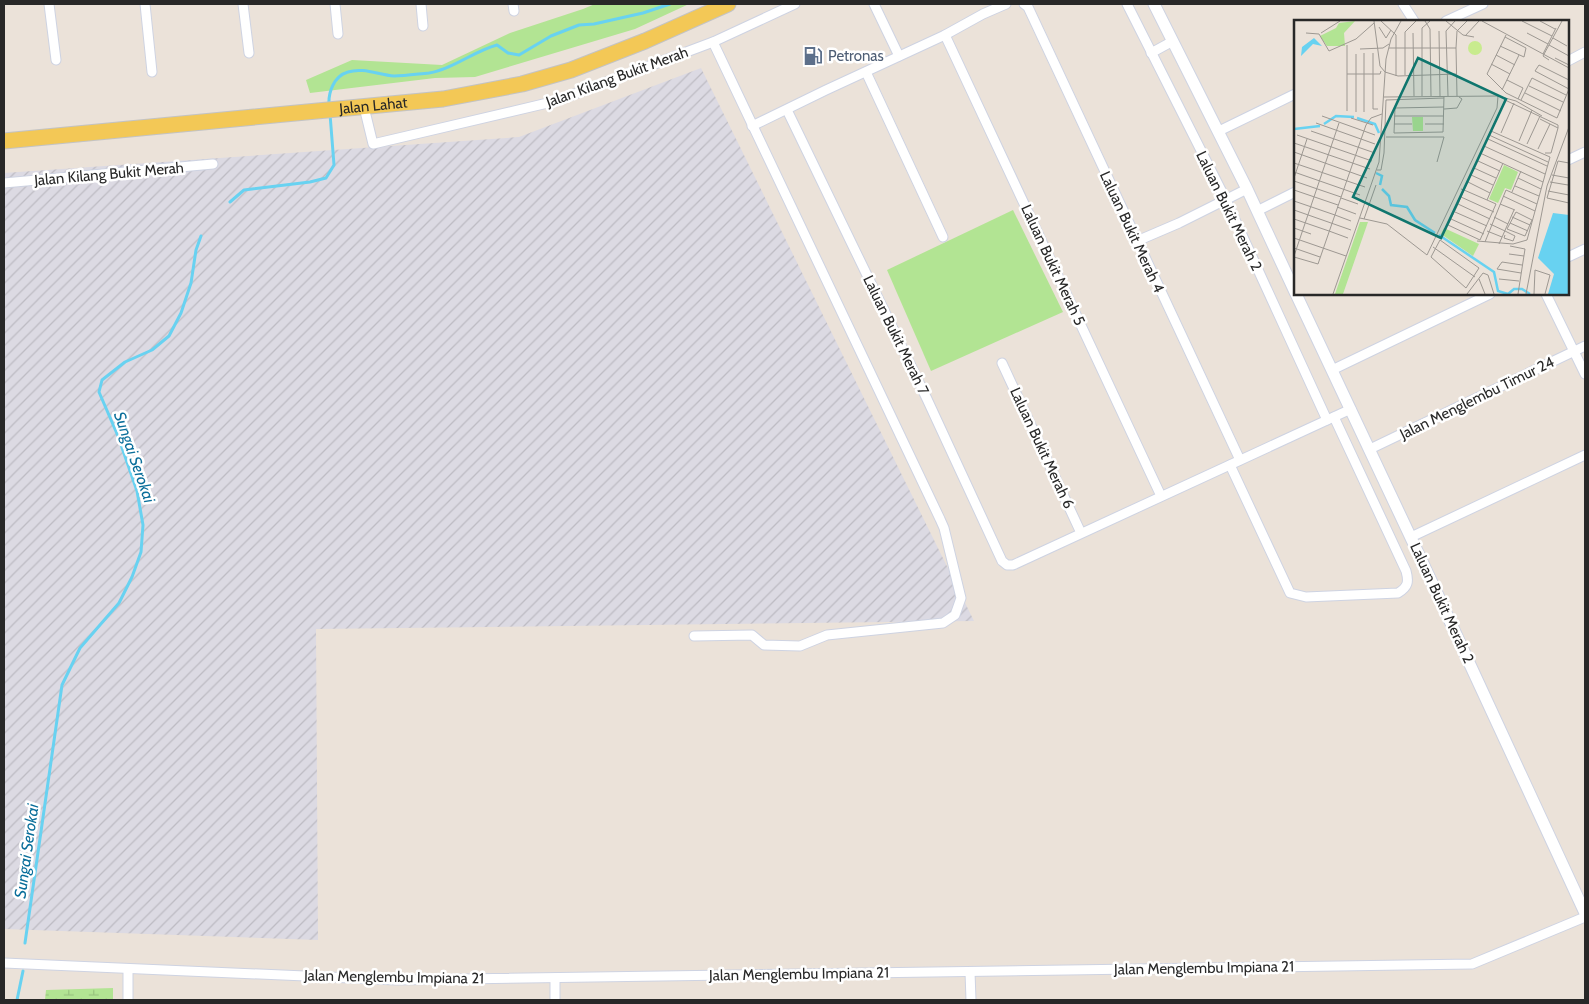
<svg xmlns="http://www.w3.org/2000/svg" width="1589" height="1004" font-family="Cabin,sans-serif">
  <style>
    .industrial { fill: url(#industrial-furrows) }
    .grass { fill: #b2e493 }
    .wetland { fill: url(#wetland-marsh) }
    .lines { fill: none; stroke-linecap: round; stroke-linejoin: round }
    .stream { stroke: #68d2f1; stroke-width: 3 }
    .minor-casing { stroke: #ced3e2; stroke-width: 11 }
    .tertiary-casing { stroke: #ced3e2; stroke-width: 13 }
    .primary-casing { stroke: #c3c3c3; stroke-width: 17 }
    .minor { stroke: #fff; stroke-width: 9 }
    .tertiary { stroke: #fff; stroke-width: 11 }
    .primary { stroke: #f3c856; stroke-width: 15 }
    .labels { text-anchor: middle; stroke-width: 5; stroke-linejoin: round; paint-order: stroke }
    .service-label { font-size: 15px; fill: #4e5e75; stroke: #fff; text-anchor: start }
    .street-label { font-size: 15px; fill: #282828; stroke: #fff }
    .water-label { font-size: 16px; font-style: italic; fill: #0a6e9a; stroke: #fff }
    .inset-river { fill: none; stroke: #68d2f1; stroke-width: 2.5 }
    .inset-road { fill: none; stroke: #9d9892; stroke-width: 1 }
    .view { fill: #0f766e; fill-opacity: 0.15; stroke: #0f766e; stroke-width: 2.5 }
    .inset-edge { fill: none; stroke: #282828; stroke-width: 2.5 }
  </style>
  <defs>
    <pattern id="industrial-furrows" width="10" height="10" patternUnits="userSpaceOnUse" patternTransform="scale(1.25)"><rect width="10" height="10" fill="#dcdae3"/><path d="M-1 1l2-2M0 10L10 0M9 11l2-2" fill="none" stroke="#bdbbc3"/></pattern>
    <pattern id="wetland-marsh" width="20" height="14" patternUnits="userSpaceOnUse" patternTransform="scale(1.25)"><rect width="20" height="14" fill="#b2e493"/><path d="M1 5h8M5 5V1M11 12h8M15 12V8" fill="none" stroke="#99c47f"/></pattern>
  </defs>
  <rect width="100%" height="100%" fill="#ebe2d9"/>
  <path class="industrial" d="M701 68 974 621 316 629 318 940 4 929V173L519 137Z"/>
  <g class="grass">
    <path d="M595 4H689L635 29 475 77 435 78 310 93 306 80 352 60 442 65 510 33 583 9Z"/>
    <path d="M1013 210 1063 312 931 371 887 270Z"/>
  </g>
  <path class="wetland" d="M113 988V1000H45L46 990Z"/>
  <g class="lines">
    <g class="stream">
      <path d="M329 106C328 92 334 76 348 72 363 67 379 75 394 76 405 76 418 74 429 73 453 69 474 51 497 45L508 53 519 55 551 36 579 25 594 24 643 13 670 4"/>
      <path d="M230 202 244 190 310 182 326 178 334 165 330 114"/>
      <path d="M25 943 62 685 80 648 119 603 132 577 141 552 143 525 137 491 118 436 99 392 102 380 125 362 152 350 169 336 181 313 191 283 196 250 201 236"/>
      <path d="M17 1000 23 971"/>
    </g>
    <g class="minor-casing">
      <g id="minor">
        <path d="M49 4 56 60"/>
        <path d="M145 4 152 72"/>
        <path d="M243 4 249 53"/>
        <path d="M335 4 338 34"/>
        <path d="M421 4 423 26"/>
        <path d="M513 4 514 11"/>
        <path d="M874 4 899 56"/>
        <path d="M1024 4 1028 7 1240 460"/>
        <path d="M1127 4 1226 200 1327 420"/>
        <path d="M1403 4 1414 21"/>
        <path d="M1446 21 1483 4"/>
        <path d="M945 35 1161 496"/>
        <path d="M1151 53 1173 41"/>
        <path d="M1568 61 1585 52"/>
        <path d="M866 72 943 237"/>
        <path d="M364 107 373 144 556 101 713 42 795 4"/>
        <path d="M787 110 927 399 1002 561 1007 565H1013L1351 409"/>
        <path d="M752 126 826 90 945 35 983 14 1006 4"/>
        <path d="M1219 131 1295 94"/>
        <path d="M1568 160 1585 152"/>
        <path d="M4 183 213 164"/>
        <path d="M1257 211 1295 192"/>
        <path d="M1137 241 1179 223 1247 189"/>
        <path d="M1568 257 1585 249"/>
        <path d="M1546 294 1585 374"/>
        <path d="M1002 363 1081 533"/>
        <path d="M1332 370 1490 294"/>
        <path d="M1370 449 1585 346"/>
        <path d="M1230 465 1290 593 1306 597 1398 593C1408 587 1409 582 1406 571L1334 417"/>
        <path d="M1411 537 1585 455"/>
        <path d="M694 636 752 635 764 645 800 646 827 635 943 623 955 615 961 598 944 528 940 519 713 42"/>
        <path d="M4 963 396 980 1472 964 1585 917"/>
        <path d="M128 969V1000"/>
        <path d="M970 972 971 1000"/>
        <path d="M555 978V1000"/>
      </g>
    </g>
    <g class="tertiary-casing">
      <g id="tertiary">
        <path d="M1154 4 1247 189 1295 292"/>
        <path d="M1296 294 1436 591 1585 913"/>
      </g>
    </g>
    <g class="primary-casing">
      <g id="primary">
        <path id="s1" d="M4 141 443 99 522 84 571 70 645 41 728 4"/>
      </g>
    </g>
    <use href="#minor" class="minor"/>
    <use href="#tertiary" class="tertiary"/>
    <use href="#primary" class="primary"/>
  </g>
  <defs>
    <g id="fuel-bare" transform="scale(1.5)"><path d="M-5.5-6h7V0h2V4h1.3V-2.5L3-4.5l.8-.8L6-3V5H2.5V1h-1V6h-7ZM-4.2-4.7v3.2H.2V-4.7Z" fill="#5c6f8a" stroke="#fff" stroke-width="2.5" paint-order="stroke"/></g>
  </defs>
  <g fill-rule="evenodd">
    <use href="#fuel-bare" x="813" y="56"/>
  </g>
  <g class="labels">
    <g class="service-label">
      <text x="828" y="61">Petronas</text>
    </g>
    <g class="street-label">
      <text transform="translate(617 77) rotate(-20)" y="5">Jalan Kilang Bukit Merah</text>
      <text dy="5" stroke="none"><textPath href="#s1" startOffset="371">Jalan Lahat</textPath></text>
      <text transform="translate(109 174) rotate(-5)" y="5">Jalan Kilang Bukit Merah</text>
      <text transform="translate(1229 211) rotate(64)" y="5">Laluan Bukit Merah 2</text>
      <text transform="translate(1132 232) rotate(65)" y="5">Laluan Bukit Merah 4</text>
      <text transform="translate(1053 265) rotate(65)" y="5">Laluan Bukit Merah 5</text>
      <text transform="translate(896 335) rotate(64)" y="5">Laluan Bukit Merah 7</text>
      <text transform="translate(1477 398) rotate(-26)" y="5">Jalan Menglembu Timur 24</text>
      <text transform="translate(1042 448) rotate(65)" y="5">Laluan Bukit Merah 6</text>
      <text transform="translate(1442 603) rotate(65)" y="5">Laluan Bukit Merah 2</text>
      <text transform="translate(1204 968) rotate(-1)" y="5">Jalan Menglembu Impiana 21</text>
      <text transform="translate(799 974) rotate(-1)" y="5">Jalan Menglembu Impiana 21</text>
      <text transform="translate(394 977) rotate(1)" y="5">Jalan Menglembu Impiana 21</text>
    </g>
    <g class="water-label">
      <text transform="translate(135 457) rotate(71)" y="6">Sungai Serokai</text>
      <text transform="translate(26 851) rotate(-82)" y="6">Sungai Serokai</text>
    </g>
  </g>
  <g transform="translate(1294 20)">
    <rect width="275" height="275" fill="#ebe2d9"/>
    <path d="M118 97H129V111H119ZM210 145 224 152 217 170 211 168 204 183 195 179Z" fill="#b2e493"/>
    <path d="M61 1 50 13 51 26H33L26 16 42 8 45 3ZM66 202H74L49 274H41Z" fill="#b2e493"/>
    <path d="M150 208 185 224 179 236 147 214Z" fill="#b2e493"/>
    <path d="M174 28a7 7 0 1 1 14 0a7 7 0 1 1-14 0Z" fill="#c8eb8e"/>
    <path d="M20 18 28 26 19 24 7 36 8 27ZM259 193 275 195V274H254L260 254 244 238Z" fill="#68d2f1"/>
    <path class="inset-river" d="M63 98 81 104 85 113M30 104 42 96 60 97M0 109 26 106M82 153 88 156 86 165M88 169 95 176 97 185 113 187 121 200 141 213M145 215 200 252 204 271 214 274 220 269H228L236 274"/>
    <path class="inset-road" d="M80 1 86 46 91 52M87 1 102 15V56M131 1 136 9 137 76M152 1 169 15 180 17M188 1 275 48M228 1 258 16M246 1 261 9M85 7 92 18 97 10M145 11 146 76M12 13 25 14 35 31 62 19 80 3M27 13 46 1M119 13 120 76M233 13 254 24M212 15 193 54 212 73 263 98 275 69M171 16 185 1M259 18 273 26M255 25 275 36M206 26 230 37 232 28 211 17M95 28H162L163 11 173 1M162 28 163 76M66 29 89 28 95 24M70 33V92M79 33V89H84M62 34V92M249 34 262 8M202 35 221 45M261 38 275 45M255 40 249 36 268 1M197 44 216 54M91 52 104 56 163 54M53 54H86L87 51M111 55V12L122 1M213 60 229 68 224 79M235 66 269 82M275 69 241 51 245 45 275 60M208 70 225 35M231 73 267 91M128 76V8L136 1M154 76 152 11 161 1M90 77 204 76 222 81 248 96M211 80 264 105V108M227 80 238 58 272 75M150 89 163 88 168 79 165 77M53 91V25M28 96 81 115M100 96H150M57 98 79 105M246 99 264 108M22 103 81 124M100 104H118M131 104H150M17 111 81 133M100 113 149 112 150 76M100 113 101 88 150 87M207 113 220 83M3 115 78 141M195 115 254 142M92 117H150L143 142M194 119 253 146M225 121 238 90M0 123 76 149M233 124 246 96M190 126 251 154M244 129 256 104M0 132 73 158M186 133 249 162M251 133H257L264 108M184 141 206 151M0 143 71 167M275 143 264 141 253 178 275 183M180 148 202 158M83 150H87L90 133 92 80 150 78M0 152 66 175M177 155 199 165M258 155 275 158M0 158 13 119M224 158 247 169M0 161 47 177M174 162 196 173M256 162 274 165M221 166 245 176M167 169 170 170 193 180 202 184 186 220 154 205 164 184 170 170 195 115 212 78M0 170 44 185M254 171 275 175M218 172 227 151M209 176 241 191M167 177 200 192M47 178 64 184M193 180 209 143M0 181 41 195M164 184 196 199M206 184 221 190M43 187 62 194M0 190 57 210M161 192 193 206M222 192 238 200 231 216 213 209ZM41 195 57 201M200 197 214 204M218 197 236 205M66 198 93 204 133 235 203 88 204 76M0 199 35 211M70 199 82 165M157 199 190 214M216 203 234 211M196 204 211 211M0 208 17 214M35 211 54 218M193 211 208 217M211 215 210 218 219 221 221 216 211 211M0 218 52 236M146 220 185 248 172 268 137 237ZM183 221 219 224 233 220 256 137 197 111M191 222 212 170 243 184M205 224 220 190M216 226 231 229 224 274M139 227 181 257M0 228 26 237M215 234 230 236M0 236 45 103M0 237 24 244 72 105 77 98 88 94M227 253 203 249 208 242 228 245M185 259 191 274M205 259 225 261M39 274 85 142 92 39 97 19 107 1M173 274 189 253 194 255 200 274M232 274 253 166 275 107M240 274 241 250 256 255 251 274"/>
    <path class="view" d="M124 38 212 79 147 218 59 177Z"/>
    <rect width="275" height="275" class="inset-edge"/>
  </g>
  <rect width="1589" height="1004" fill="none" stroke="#282828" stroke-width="10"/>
</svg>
